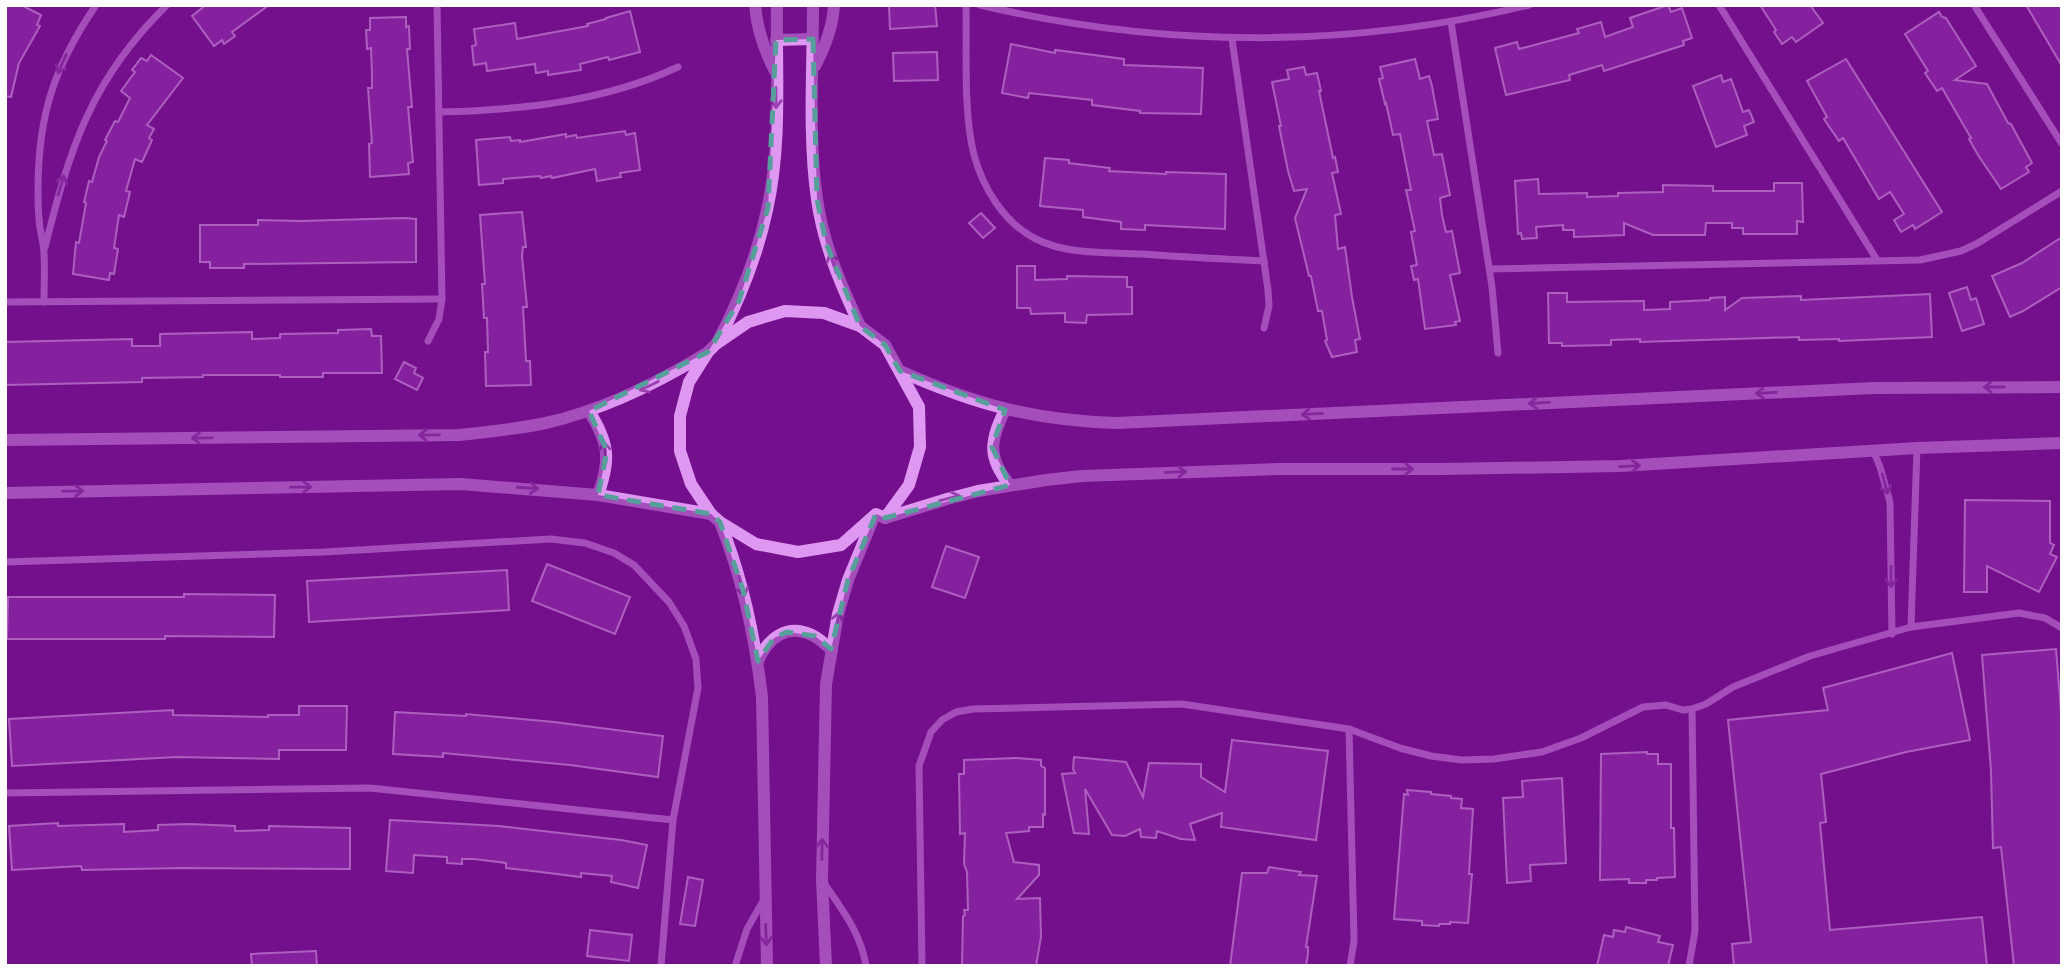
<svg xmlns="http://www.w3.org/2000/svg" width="2067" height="971" font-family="'Roboto Condensed',sans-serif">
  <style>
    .building { fill: #9a34b5; stroke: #f0bffd; stroke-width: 2 }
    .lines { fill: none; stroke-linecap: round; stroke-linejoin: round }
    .minor { stroke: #df98f2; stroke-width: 7 }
    .tertiary { stroke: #df98f2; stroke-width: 12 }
    .oneway { stroke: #9940b0 }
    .marked { fill: none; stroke: #579f9a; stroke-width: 5; stroke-dasharray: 14 9; stroke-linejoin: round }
  </style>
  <rect width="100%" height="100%" fill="#74108d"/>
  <g class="building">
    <path d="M5 5H21L41 15 37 25 40 26 19 63 11 97 5 96Z"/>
    <path d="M206 5H269L232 32 235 36 224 44 222 40 214 46 192 16Z"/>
    <path d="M935 5 937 26 890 29 889 6Z"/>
    <path d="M1668 5 1671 12 1682 8 1692 38 1683 41 1684 45 1604 71 1602 65 1569 75 1570 80 1506 95 1495 48 1517 42 1519 49 1579 33 1577 29 1601 22 1605 37 1633 27 1630 18Z"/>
    <path d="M1760 5H1810L1823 23 1796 42 1792 37 1782 44 1774 32 1776 30Z"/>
    <path d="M2026 5H2062V66Z"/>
    <path d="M630 11 640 52 609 60 608 57 580 64 581 70 548 75V71L536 73 535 64 487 71 486 63 474 65 472 46 476 45 474 29 515 23 517 39 588 26 587 24 606 19V18Z"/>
    <path d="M1939 12 1942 17 1946 18 1976 66 1955 80 1987 84 2008 123 2011 124 2032 163 2026 167 2029 172 2001 189 1978 155 1969 139 1971 138 1942 88 1937 91 1925 73 1928 71 1905 34Z"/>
    <path d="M406 17V27L409 26 410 49H407L412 107H408L413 162 408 163 409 174 370 177 369 144 372 143 368 88H372V74L371 48 367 49 366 30H370V18Z"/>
    <path d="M1011 44 1055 53V50L1124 59V65L1203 68 1201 114 1140 113V111L1092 105V100L1029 93 1028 98 1002 93Z"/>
    <path d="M937 52 938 80 894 81 893 53Z"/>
    <path d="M151 55 183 78 147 125 154 129 149 138 152 140 142 162 135 159 126 191 130 192 124 217 119 215 114 248 118 249 114 274 110 273 109 280 73 274 76 242 79 243 86 203 84 202 89 181 92 182 99 157 107 141 105 140 115 121 118 122 130 98 121 91 135 72 132 70 141 58 147 61Z"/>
    <path d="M1415 59 1420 79 1429 76 1432 86 1438 119 1427 121 1434 155 1442 154 1450 195 1440 198 1442 215 1446 232 1452 231 1460 273 1450 275 1460 321 1455 322 1456 325 1425 329 1418 279 1414 280 1411 266 1417 265 1411 232 1415 231 1406 190H1411L1400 134 1393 135 1386 103 1385 104 1379 79 1383 78 1380 67Z"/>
    <path d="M1846 59 1942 212 1915 229 1913 225 1901 232 1894 220 1904 214 1890 192 1879 199 1843 138 1839 141 1824 119 1827 117 1807 81Z"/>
    <path d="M1304 67 1306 75 1317 73 1321 91H1319L1333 158 1335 157 1338 172 1332 173 1341 214 1335 215 1338 249 1345 247 1352 297 1360 339 1355 340 1357 352 1332 357 1325 341 1327 340 1322 311H1318L1311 276H1309L1295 218 1307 189 1294 191 1288 171 1279 126H1281L1272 82 1289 79 1287 70Z"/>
    <path d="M1721 75 1723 82 1731 79 1743 112 1749 110 1754 122 1744 126 1747 135 1716 147 1693 86Z"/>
    <path d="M625 131 626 135 635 133 640 170 620 173 621 177 597 181 595 169 552 178 551 176 541 178 540 176 503 179V183L479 185 476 140 510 137 511 141 520 140V142L566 134V137L576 135 577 138Z"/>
    <path d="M1045 158 1069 160V163L1110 168 1109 171 1166 174V172L1226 174 1225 229 1145 225V230L1121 229V222L1083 217V210L1040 206Z"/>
    <path d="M1538 179 1539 194 1587 193V197L1618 196V193L1663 192V185L1713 186V191H1774V183H1802L1803 222 1797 221V234H1743V228H1732V223H1706L1705 235H1653L1624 223V235L1574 237V230H1563V225L1536 227 1537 238 1522 239 1521 233 1518 234 1515 181Z"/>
    <path d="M522 212 526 247H523L522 256 527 307H523L526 361H530L531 385 486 386 485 352H488L487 318H484L482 284H485L480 215Z"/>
    <path d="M981 213 995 228 983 238 969 223Z"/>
    <path d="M404 218 416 219V262L244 264V268H210V262H200V225H258V220L301 221Z"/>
    <path d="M2062 237V287L2023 311 2010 317 1992 276 2022 263Z"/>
    <path d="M1017 266H1035V280L1067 279V276L1127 277V287H1132V314L1087 315 1086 323 1065 322V313L1031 314 1030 308H1017Z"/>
    <path d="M1967 287 1971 300 1976 298 1984 324 1962 331 1949 293Z"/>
    <path d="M1548 293H1567V302L1644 301V310L1670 309V302L1710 300V298L1725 297V310L1742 298 1801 296V300L1930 294 1932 337 1839 341V339L1799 340V337L1640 342V339L1611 340V345L1562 346V343H1549Z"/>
    <path d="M371 329 372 336H381L382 373H323V377H280V375H203V377L142 378V382L5 385V342L132 339V346H160V334L252 332V339L280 338V334L338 333V330Z"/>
    <path d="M404 362 416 368 414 373 423 378 417 390 395 379Z"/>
    <path d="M1965 500 2050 501V543L2054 545 2050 554 2057 557 2039 592 1987 566V592H1964Z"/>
    <path d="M946 546 979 557 965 598 932 587Z"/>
    <path d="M547 564 630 597 615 634 532 601Z"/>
    <path d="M507 570 509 610 309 622 307 581Z"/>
    <path d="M184 594 275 595 274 637 165 636V639H7L8 597H184Z"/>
    <path d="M2056 649 2062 724V966H2014L2001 847 1993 848 1991 771 1982 655Z"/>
    <path d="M1952 653 1970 740 1906 752 1821 774 1826 822 1820 823 1830 930 1982 917 1987 966H1734L1732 944 1751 942 1728 720 1828 710 1823 688Z"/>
    <path d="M299 706H347L346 750H279V759L176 757 12 766 9 719 173 710V715L268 717V715H299Z"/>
    <path d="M395 712 466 716V714L554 722 663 736 658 777 570 765 443 753V757L393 754Z"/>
    <path d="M1232 740 1328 751 1316 840 1221 827 1222 813 1190 824 1195 840 1181 839 1157 831 1156 838 1141 837 1140 829 1125 836 1112 835 1085 789 1089 834 1074 833 1062 774 1075 773 1073 769 1074 757 1126 762 1143 797 1149 763 1201 764V777L1225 792Z"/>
    <path d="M1647 752V754H1658V764H1671V828H1674L1675 877 1657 878V880H1646V883H1629V879L1600 880 1601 754Z"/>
    <path d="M1017 758 1041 760V766L1045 768V815L1043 814V827H1029V831L1006 833 1014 862 1039 865V875L1017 899 1040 898 1041 937 1036 966H962L963 916 965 915 964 910H968L967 872 964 864 965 833 960 834 959 774H964V760Z"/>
    <path d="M1562 778 1566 863 1530 865 1531 881 1507 883 1503 798 1523 797 1522 781Z"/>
    <path d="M1407 790 1431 792V794L1451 796V798L1462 799 1461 808 1473 809 1469 874H1472L1468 923 1450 922V924H1439V926L1422 925V921L1394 919 1404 794 1408 795Z"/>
    <path d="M390 820 499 826 621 840 647 845 638 888 611 882 612 876 581 873V877L541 872 506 868V863L474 859H462V864L447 863V857L414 855 413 873 386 871Z"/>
    <path d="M58 823V826L124 824V832L158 830V825L189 824 235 826V831L269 830V826L350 828V869L182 868 82 870 81 866 12 870 9 826Z"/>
    <path d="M1269 867 1301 872 1299 875 1317 876 1306 947H1308V954L1306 966H1230L1242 873H1267Z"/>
    <path d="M688 877 703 880 695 926 680 924Z"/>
    <path d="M1626 927 1660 936 1658 942 1673 945 1668 966H1597L1604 935 1613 937 1614 930 1625 932Z"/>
    <path d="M590 930 632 935 629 961 587 956Z"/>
    <path d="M316 951 317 966H252L251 954Z"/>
  </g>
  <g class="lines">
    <g class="minor">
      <path d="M966 5C967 50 963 112 974 155 983 188 1004 223 1036 239 1067 255 1107 252 1141 254 1182 257 1223 259 1264 261"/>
      <path d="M980 5C1161 48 1348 49 1529 5"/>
      <path d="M1719 5 1877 260"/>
      <path d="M1974 5 2062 144"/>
      <path d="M1451 22 1492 287 1498 353"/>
      <path d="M1232 39 1268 290 1269 306 1264 328"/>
      <path d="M439 112C521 110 603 102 678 67"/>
      <path d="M45 247C70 148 91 79 167 5"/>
      <path d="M1490 269 1920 260 1961 251 1978 243 2062 191"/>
      <path d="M5 302 442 299"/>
      <path d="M44 302C44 286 45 270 44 254 44 247 42 240 41 233 38 219 38 204 38 190 38 115 54 67 96 5"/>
      <path d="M428 341 439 319 442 299 437 5"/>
      <path d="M1873 450 1880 467 1890 502 1892 634"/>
      <path d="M5 562 324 552 551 539 585 543 614 553 634 565 669 602 684 626 696 659 698 688 673 820 661 966"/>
      <path d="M1911 627 1917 448"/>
      <path d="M1349 729 1354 941 1350 966"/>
      <path d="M5 793 370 788 673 820"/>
      <path d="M824 883C842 910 861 933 866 966"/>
      <path d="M735 966 747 929 763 901"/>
      <path d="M922 966 919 766 931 732 942 720 956 712 973 709 1182 704 1349 729 1400 748 1431 756 1462 760 1494 759 1542 752 1581 738 1643 707 1666 705 1683 710 1692 709 1706 704 1733 687 1810 656 1911 627 2019 613 2045 618 2062 628"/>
      <path d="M1689 966 1695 931 1692 709"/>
    </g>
    <g class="tertiary">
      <path d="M755 5C757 29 764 50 775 71"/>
      <path d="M813 5C813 68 808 138 817 199 823 244 841 285 860 326"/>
      <path d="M776 40 813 39"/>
      <path d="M815 66C825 47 833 27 834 5"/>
      <path d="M785 311 824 313 860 326 885 345 919 407 920 447 909 485 885 518 876 514 841 545 798 552 756 544 720 522 711 514 691 484 680 451V416L689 382 708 352 716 344 748 322Z"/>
      <path d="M718 341C740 299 757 257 767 210 782 144 776 73 777 5"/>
      <path d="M900 371C976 405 1033 420 1117 423L1874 388 2062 387"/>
      <path d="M1005 410C990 440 987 458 1010 485"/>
      <path d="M589 411C609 443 611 459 598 495"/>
      <path d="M5 440 459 435C488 432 517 429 546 423 603 410 656 384 705 354"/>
      <path d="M5 493 460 484 598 495 711 514"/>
      <path d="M885 518 947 499 978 491 1046 480 1082 476 1279 469H1442L1621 466 1917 448 2062 443"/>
      <path d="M720 522C743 579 755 637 762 697L767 966"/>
      <path d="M758 661C768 638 787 623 812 635 819 638 824 644 831 649"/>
      <path d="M826 966 822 880 826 684 838 614 848 580 873 519"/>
    </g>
  </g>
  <defs><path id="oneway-shaft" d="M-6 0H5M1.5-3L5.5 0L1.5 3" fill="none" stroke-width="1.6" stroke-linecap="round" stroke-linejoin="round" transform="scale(1.75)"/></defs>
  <g class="oneway">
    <use href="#oneway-shaft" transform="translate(62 64) rotate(114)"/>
    <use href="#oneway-shaft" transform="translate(776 98) rotate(90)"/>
    <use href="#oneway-shaft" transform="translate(61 185) rotate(-74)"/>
    <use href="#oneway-shaft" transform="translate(833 263) rotate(-109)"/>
    <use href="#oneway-shaft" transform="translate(649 386) rotate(154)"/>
    <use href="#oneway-shaft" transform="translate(1994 387) rotate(180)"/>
    <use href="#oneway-shaft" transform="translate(1766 393) rotate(177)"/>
    <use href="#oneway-shaft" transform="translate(1539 403) rotate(177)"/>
    <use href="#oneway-shaft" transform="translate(1312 414) rotate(177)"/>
    <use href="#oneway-shaft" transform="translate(429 435) rotate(179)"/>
    <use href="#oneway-shaft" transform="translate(202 438) rotate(179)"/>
    <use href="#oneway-shaft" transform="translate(605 452) rotate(-96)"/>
    <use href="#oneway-shaft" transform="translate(1630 466) rotate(-3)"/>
    <use href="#oneway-shaft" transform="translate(1403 469)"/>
    <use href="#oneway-shaft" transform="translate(1176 472) rotate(-2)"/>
    <use href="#oneway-shaft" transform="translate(1885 484) rotate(75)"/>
    <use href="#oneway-shaft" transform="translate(301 487) rotate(-1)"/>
    <use href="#oneway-shaft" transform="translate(528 488) rotate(4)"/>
    <use href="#oneway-shaft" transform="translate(73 491) rotate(-1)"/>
    <use href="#oneway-shaft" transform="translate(950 498) rotate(-14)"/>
    <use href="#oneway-shaft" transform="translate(1891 577) rotate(90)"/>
    <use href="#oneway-shaft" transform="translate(742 586) rotate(75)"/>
    <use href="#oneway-shaft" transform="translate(837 622) rotate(-77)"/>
    <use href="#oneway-shaft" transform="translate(822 849) rotate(-89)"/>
    <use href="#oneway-shaft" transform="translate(766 935) rotate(88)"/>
  </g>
  <path d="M0 0H2067V971H0ZM813 39 817 199 826 243 860 326 885 345 900 371 1005 410 992 447 1010 485 885 518 876 514 848 580 831 649 815 636 787 632 774 638 758 661 743 590 720 522 711 514 598 495 607 451 589 411 708 352 739 301 768 208 776 40Z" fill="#74108d" fill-opacity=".55" fill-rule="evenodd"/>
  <path class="marked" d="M813 39 817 199 826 243 860 326 885 345 900 371 1005 410 992 447 1010 485 885 518 876 514 848 580 831 649 815 636 787 632 774 638 758 661 743 590 720 522 711 514 598 495 607 451 589 411 708 352 739 301 768 208 776 40Z"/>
  <rect width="2067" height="971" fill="none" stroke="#ffffff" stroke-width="14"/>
</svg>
